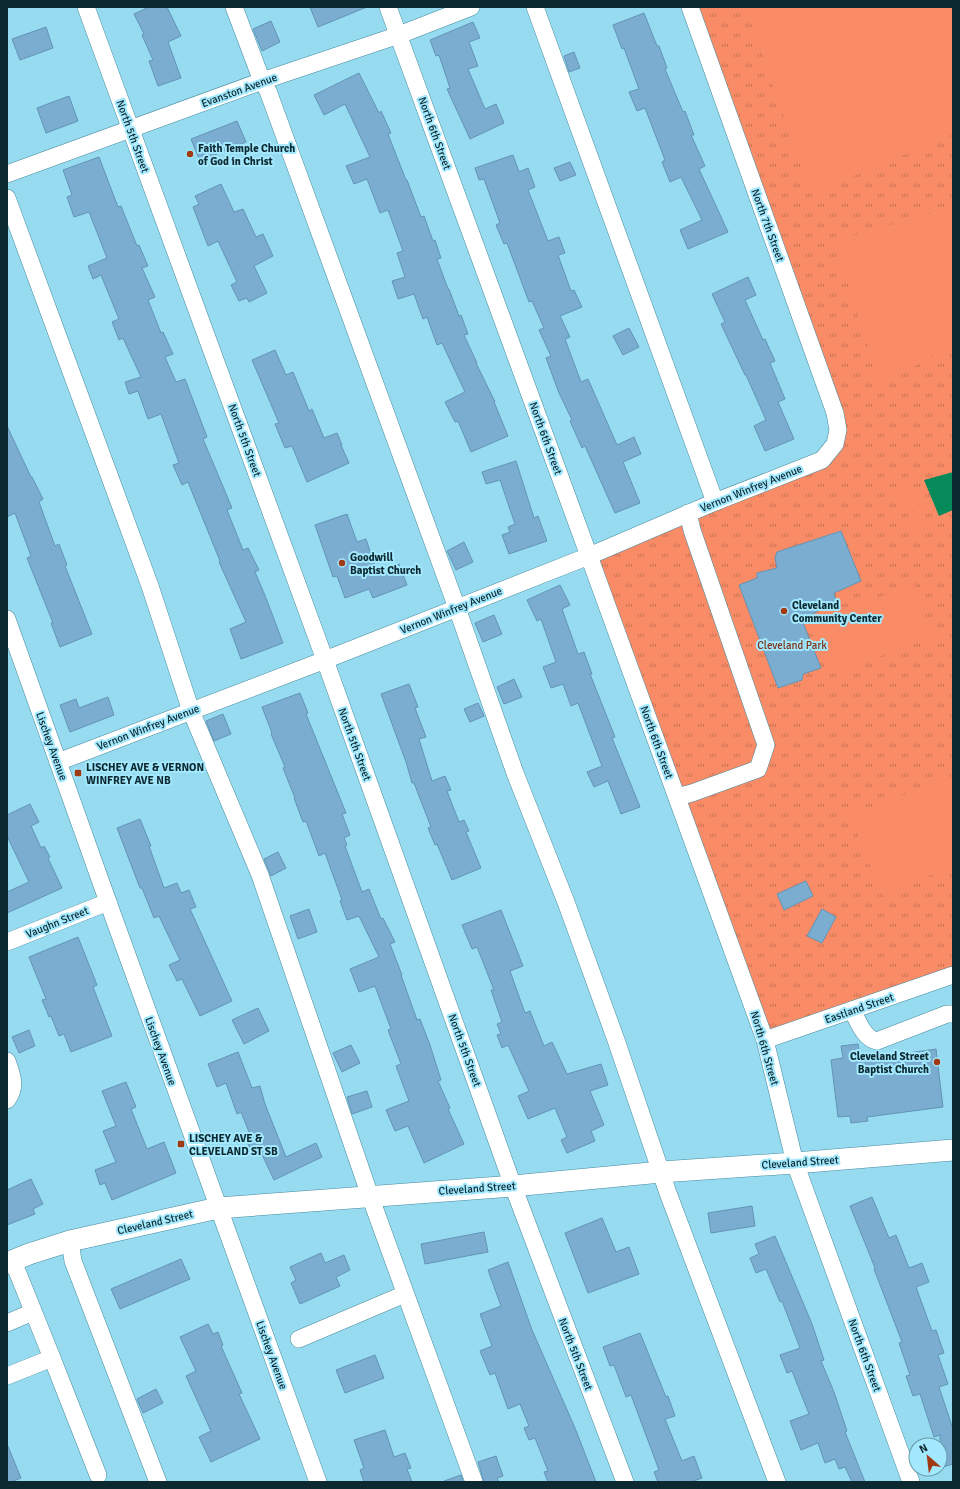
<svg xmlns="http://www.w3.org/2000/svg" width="960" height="1489" font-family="Signika,sans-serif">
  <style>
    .park { fill: url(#park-tufts) }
    .pitch { fill: #f98c67 }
    .water { fill: #078a59 }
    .building { fill: #7aadd0; stroke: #6294b6 }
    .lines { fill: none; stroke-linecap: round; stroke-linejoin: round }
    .minor-casing { stroke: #468a9d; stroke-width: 18 }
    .major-casing { stroke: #468a9d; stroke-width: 22 }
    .minor { stroke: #fff; stroke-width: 17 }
    .major { stroke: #fff; stroke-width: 21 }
    .poi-dot { fill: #a03a12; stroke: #a3e8fd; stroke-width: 1.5 }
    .labels { text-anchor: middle; stroke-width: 4; stroke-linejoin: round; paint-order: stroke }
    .street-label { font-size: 11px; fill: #0c2931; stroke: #a3e8fd }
    .poi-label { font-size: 11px; font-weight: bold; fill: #0c2931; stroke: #a3e8fd; text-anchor: start }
    .park-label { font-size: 11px; fill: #7e3116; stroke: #a3e8fd }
  </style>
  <defs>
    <pattern id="park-tufts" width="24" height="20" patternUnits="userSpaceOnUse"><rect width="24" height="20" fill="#f98c67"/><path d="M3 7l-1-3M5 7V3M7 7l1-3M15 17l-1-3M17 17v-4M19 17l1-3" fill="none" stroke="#c87255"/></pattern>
  </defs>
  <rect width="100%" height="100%" fill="#96dbf0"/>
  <path class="park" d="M690 7H953V975L765 1040 589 556 822 460 835 413Z"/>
  <g class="pitch">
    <path d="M746 7H953V134L810 194Z"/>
    <path d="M953 207V337L946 347 902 374 879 382 834 241Z"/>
    <path d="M911 478 927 528 915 532 897 482Z"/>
    <path d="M914 584 933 636 834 674 814 621Z"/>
    <path d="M953 776V866L882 896 850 815Z"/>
  </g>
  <path class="water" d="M953 472V510L939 516 924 480Z"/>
  <g class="building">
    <path d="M149 7H167L181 36 168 42 181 78 158 86 149 61 153 60 142 35 144 34 134 14Z"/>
    <path d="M310 7H367L318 27Z"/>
    <path d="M644 13 657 46H659L667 68 665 69 683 112 685 111 694 135H691L705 166 699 169 728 232 688 249 680 230 702 220 681 177 670 182 662 162 665 160 645 108 637 111 629 92 639 89 624 48 622 49 613 25Z"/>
    <path d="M271 21 280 42 262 51 253 29Z"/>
    <path d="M473 22 480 38 469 42 478 66 468 69 485 109 496 104 504 123 470 139 447 89 450 88 439 55 436 56 430 40Z"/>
    <path d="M46 27 53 48 20 60 12 39Z"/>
    <path d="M574 52 580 68 569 72 564 56Z"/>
    <path d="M359 73 379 113 381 111 391 133 388 134 406 180H407L421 217 424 216 433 241 435 240 441 258 437 259 448 289H449L459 316 461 315 468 334 464 335 477 363H476L495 402H494L508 436 471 452 458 421 455 422 445 402 465 392 442 343 437 345 427 317 423 319 414 294 398 299 392 281 405 277 397 253 403 251 388 210 380 213 367 179 354 184 346 166 370 157 345 104 324 115 314 95Z"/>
    <path d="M69 96 78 121 46 133 37 108Z"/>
    <path d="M237 121 246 142 200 161 191 139Z"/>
    <path d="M513 155 519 172 528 168 535 187 528 190 548 241 559 237 565 253 558 255 571 291 574 290 582 307 560 316 570 337 565 339 581 382 588 379 617 445 634 437 641 454 623 462 640 503 615 513 585 446 582 448 570 421 572 420 559 393 546 358 551 356 539 330 544 328 532 301 529 302 507 243 504 244 496 225 500 223 484 179 479 180 475 168Z"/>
    <path d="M99 157 118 207 121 206 137 246 139 245 148 266 142 268 155 297 148 300 161 333 163 332 173 354 165 357 176 382 185 379 207 437 203 439 232 508 227 510 243 550 248 548 259 570 255 572 266 598 283 643 241 659 230 629 246 622 219 562 220 561 188 482 182 485 173 465 179 463 161 414 148 419 138 391 129 394 125 382 141 377 123 338 119 340 112 322 119 319 101 275 93 279 88 266 107 258 89 212 74 217 67 197 72 195 63 170Z"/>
    <path d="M570 162 576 175 560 181 554 168Z"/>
    <path d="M221 184 234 212 243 209 256 237 263 234 273 256 254 266 267 293 249 302 247 298 239 301 231 285 237 282 218 241 208 246 193 207 199 204 195 196Z"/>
    <path d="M748 277 756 295 745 300 763 340 765 339 775 361 770 363 785 399 778 402 794 439 765 451 754 426 766 420 746 375H745L721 324 725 322 712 294Z"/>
    <path d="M629 328 639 347 623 355 613 336Z"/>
    <path d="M275 350 286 375 293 372 309 411 312 409 324 438 337 433 342 445H341L349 463 307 482 292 446 285 448 275 424 279 423 252 360Z"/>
    <path d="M7 426 31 477H32L43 499 39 502 55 546 59 544 67 565 65 566 92 634 60 647 51 623H53L27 558 31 556 15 513 7 517Z"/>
    <path d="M516 461 534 518 538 516 547 541 509 554 502 535 510 532 508 527 515 524 500 480 486 484 482 472Z"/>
    <path d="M347 514 357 542 366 539 377 572 399 564 407 585 373 598 369 589 345 598 337 576 333 577 315 525Z"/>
    <path d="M841 531 861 581 834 593 836 601 802 620 821 668 803 674 802 680 778 688 739 585 757 578V573L777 568 775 558 777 552Z"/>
    <path d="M464 542 473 562 456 570 447 551Z"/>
    <path d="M560 585 570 605 562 609 578 654 584 652 592 674H590L615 737 612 738 640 807 621 814 608 781 594 787 587 772 602 766 578 703 571 706 563 684 551 688 543 667 556 662 541 619 537 621 527 600Z"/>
    <path d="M494 615 502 634 483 642 475 623Z"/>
    <path d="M514 679 522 697 504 704 497 687Z"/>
    <path d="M409 684 418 707 415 708 426 737 419 739 432 781 445 776 451 790 447 791 459 822 464 820 469 831 466 832 481 868 452 880 437 844 435 845 428 828 431 827 414 783H412L406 762 381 694Z"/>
    <path d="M300 693 308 713 306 714 346 813 342 814 350 835 344 838 347 845 345 846 362 892 369 889 381 919 383 918 395 942 390 944 402 975H401L417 1020 420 1019 430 1045 441 1080 438 1081 450 1108 448 1109 464 1144 424 1163 408 1126 395 1131 386 1110 409 1101 396 1066 401 1064 388 1030 391 1029 375 986 359 992 350 969 379 957 359 916 347 920 340 901 342 900 325 853 319 856 306 821 303 822 294 798H295L283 768 285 767 271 734 272 733 262 707Z"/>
    <path d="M108 697 114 715 70 732 60 705 76 699 79 708Z"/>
    <path d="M478 703 484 716 470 722 464 709Z"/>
    <path d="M223 714 231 734 214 741 206 721Z"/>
    <path d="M30 804 39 822 31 826 41 848 44 846 50 857 48 858 62 888 7 913V892L29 882 7 836V815Z"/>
    <path d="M140 819 151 846H149L164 888 177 883 181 893 189 890 196 907 190 909 232 1001 200 1016 182 979 177 981 169 965 180 960 159 916 154 918 142 888H140L117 828Z"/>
    <path d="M278 852 286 868 271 876 264 859Z"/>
    <path d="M806 881 813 896 784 910 777 894Z"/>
    <path d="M309 909 317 932 298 939 290 916Z"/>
    <path d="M822 909 836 917 822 943 807 936Z"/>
    <path d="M501 910 523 966 510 971 525 1013 530 1011 544 1046 552 1042 567 1074 601 1064 608 1085 590 1091 604 1125 591 1131 595 1141 567 1153 561 1140 567 1137 555 1108 528 1119 518 1096 529 1091 508 1045 502 1048 497 1035 501 1034 497 1024 502 1022 491 990H494L477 947 472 949 462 925Z"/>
    <path d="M78 937 97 985 93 987 112 1036 71 1052 64 1034 59 1036 51 1016 49 1017 42 1000 46 999 29 957Z"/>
    <path d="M258 1008 269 1031 244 1044 232 1020Z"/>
    <path d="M29 1030 35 1046 19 1053 12 1037Z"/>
    <path d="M858 1044 860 1060 936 1049 943 1107 867 1117 868 1121 851 1123 850 1116 838 1117 831 1060 843 1058 841 1046Z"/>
    <path d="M351 1045 360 1063 342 1072 333 1053Z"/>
    <path d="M238 1052 252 1088 260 1086 265 1104 286 1157 316 1143 322 1157 274 1180 259 1148 251 1151 246 1139 251 1137 241 1112 237 1114 226 1083 217 1087 208 1064Z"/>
    <path d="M126 1082 136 1107 131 1109 147 1149 164 1142 176 1173 112 1200 105 1183 100 1185 95 1170 116 1162 103 1131 116 1126 102 1091Z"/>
    <path d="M367 1091 372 1107 352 1114 347 1097Z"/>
    <path d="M31 1179 43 1204 33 1209 35 1214 7 1225V1190Z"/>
    <path d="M872 1197 889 1238 896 1235 909 1268 922 1263 929 1282 916 1287 932 1331 936 1330 944 1353 938 1355 948 1384 939 1387 953 1429V1464L940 1468V1435L934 1437 920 1394 913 1396 906 1376 910 1375 899 1343 902 1342 874 1269 875 1268 850 1206Z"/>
    <path d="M752 1206 755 1226 711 1233 708 1213Z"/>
    <path d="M602 1218 616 1252 629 1247 639 1274 588 1293 565 1233Z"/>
    <path d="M484 1232 488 1252 425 1264 421 1244Z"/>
    <path d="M775 1236 812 1324 824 1360 821 1361 834 1392 847 1431 845 1432 865 1482H852L845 1467 839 1469 835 1459 825 1463 818 1443 801 1450 796 1437 790 1421 809 1414 792 1371 787 1373 780 1355 800 1348 782 1301 780 1302 766 1269 756 1273 750 1258 759 1254 755 1244Z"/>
    <path d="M321 1253 325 1263 344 1255 350 1270 336 1277 340 1286 300 1304 291 1283 296 1280 290 1267Z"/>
    <path d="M181 1259 190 1279 120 1309 111 1289Z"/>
    <path d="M508 1262 532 1330 575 1428 596 1482H548L544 1472 548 1471 535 1438 529 1440 524 1428 529 1426 520 1404 508 1409 495 1373 490 1375 480 1351 492 1346 480 1314 501 1306 488 1270Z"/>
    <path d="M208 1324 213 1334 218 1332 223 1345 221 1346 242 1393 239 1394 260 1439 211 1462 199 1437 211 1431 186 1376 196 1371 180 1337Z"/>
    <path d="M640 1333 666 1397 668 1396 675 1416 665 1419 682 1461 694 1456 702 1478 691 1482H658L654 1472 659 1470 631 1395 626 1397 614 1365 610 1366 603 1347Z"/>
    <path d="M375 1355 384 1378 345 1393 336 1370Z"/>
    <path d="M156 1389 163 1403 143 1413 137 1399Z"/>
    <path d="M385 1430 394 1457 405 1453 411 1468 407 1469 412 1482H364L360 1470 364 1468 354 1440Z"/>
    <path d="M7 1444 21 1478 11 1482H7Z"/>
    <path d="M496 1456 503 1476 497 1478 499 1482H484L478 1462Z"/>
    <path d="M461 1475 463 1482H444V1481Z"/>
  </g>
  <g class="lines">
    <g class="minor-casing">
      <g id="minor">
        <path d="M86 7 325 660 513 1186 625 1482"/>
        <path d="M234 7 262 81 268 91 457 608 515 773 566 902 616 1040 668 1193 777 1482"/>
        <path d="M388 7 589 556 765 1040 795 1163 911 1482"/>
        <path d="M535 7 715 502"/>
        <path d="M7 174 262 81 399 35 471 7"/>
        <path d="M7 198 150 586 191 711 260 875 370 1196 474 1482"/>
        <path d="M7 619 108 902 318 1482"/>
        <path d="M58 762 325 660 589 556 715 502 822 460 835 444 838 430 835 413 690 7"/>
        <path d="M677 797 692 793 758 769 766 745 692 530 688 513"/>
        <path d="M7 942 108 902"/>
        <path d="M852 1010C858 1021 864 1039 877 1041L947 1014H953"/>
        <path d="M765 1040 953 975"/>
        <path d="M7 1061C12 1075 17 1087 7 1100"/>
        <path d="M70 1241 73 1261 158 1482"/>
        <path d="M7 1323 33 1312"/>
        <path d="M299 1339 405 1294"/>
        <path d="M52 1358 98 1475"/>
        <path d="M7 1376 52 1358 13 1261"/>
      </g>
    </g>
    <g class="major-casing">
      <path id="major" d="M7 1263 29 1254 70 1241 218 1208 513 1186 661 1172 795 1163 953 1150"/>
    </g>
    <use href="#minor" class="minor"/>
    <use href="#major" class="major"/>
  </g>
  <g class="poi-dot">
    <circle cx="190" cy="154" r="4"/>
    <circle cx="342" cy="563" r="4"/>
    <circle cx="784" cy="611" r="4"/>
    <rect x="74" y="769" width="8" height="8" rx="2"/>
    <circle cx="937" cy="1062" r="4"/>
    <rect x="177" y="1140" width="8" height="8" rx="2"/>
  </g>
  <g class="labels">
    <g class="street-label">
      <text transform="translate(239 90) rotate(-20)" y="4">Evanston Avenue</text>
      <text transform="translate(435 133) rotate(70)" y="4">North 6th Street</text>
      <text transform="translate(133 136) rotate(70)" y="4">North 5th Street</text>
      <text transform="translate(768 225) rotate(70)" y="4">North 7th Street</text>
      <text transform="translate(546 438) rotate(70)" y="4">North 6th Street</text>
      <text transform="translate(245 440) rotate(70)" y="4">North 5th Street</text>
      <text transform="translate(751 488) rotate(-22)" y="4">Vernon Winfrey Avenue</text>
      <text transform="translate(451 610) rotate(-22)" y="4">Vernon Winfrey Avenue</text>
      <text transform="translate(148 727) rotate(-21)" y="4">Vernon Winfrey Avenue</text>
      <text transform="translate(657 742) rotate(70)" y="4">North 6th Street</text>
      <text transform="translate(355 744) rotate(70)" y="4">North 5th Street</text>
      <text transform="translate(52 746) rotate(70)" y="4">Lischey Avenue</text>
      <text transform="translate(57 922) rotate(-22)" y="4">Vaughn Street</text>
      <text transform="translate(859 1008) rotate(-19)" y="4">Eastland Street</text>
      <text transform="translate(765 1048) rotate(74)" y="4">North 6th Street</text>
      <text transform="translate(465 1050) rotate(70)" y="4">North 5th Street</text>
      <text transform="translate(161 1051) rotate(70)" y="4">Lischey Avenue</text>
      <text transform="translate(800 1162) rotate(-4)" y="4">Cleveland Street</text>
      <text transform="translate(477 1188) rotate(-4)" y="4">Cleveland Street</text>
      <text transform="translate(155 1222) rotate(-13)" y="4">Cleveland Street</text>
      <text transform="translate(576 1354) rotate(69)" y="4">North 5th Street</text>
      <text transform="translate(272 1355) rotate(70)" y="4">Lischey Avenue</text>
      <text transform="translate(865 1355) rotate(70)" y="4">North 6th Street</text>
    </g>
    <g class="poi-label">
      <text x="198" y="152">Faith Temple Church<tspan x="198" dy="13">of God in Christ</tspan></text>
      <text x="350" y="561">Goodwill<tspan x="350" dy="13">Baptist Church</tspan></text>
      <text x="792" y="609">Cleveland<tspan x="792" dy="13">Community Center</tspan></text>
      <text x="86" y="771">LISCHEY AVE &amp; VERNON<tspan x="86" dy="13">WINFREY AVE NB</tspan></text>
      <text x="929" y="1060" text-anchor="end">Cleveland Street<tspan x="929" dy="13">Baptist Church</tspan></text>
      <text x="189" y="1142">LISCHEY AVE &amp;<tspan x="189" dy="13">CLEVELAND ST SB</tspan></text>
    </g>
    <g class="park-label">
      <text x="792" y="649">Cleveland Park</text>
    </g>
  </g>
  <rect width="960" height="1489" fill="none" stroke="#0c2931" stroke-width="16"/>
  <g transform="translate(928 1457) rotate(332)"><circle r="19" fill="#a3e8fd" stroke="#679cab"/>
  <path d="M0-3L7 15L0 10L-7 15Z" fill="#a03a12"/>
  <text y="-6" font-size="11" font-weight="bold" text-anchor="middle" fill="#0c2931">N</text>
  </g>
</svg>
